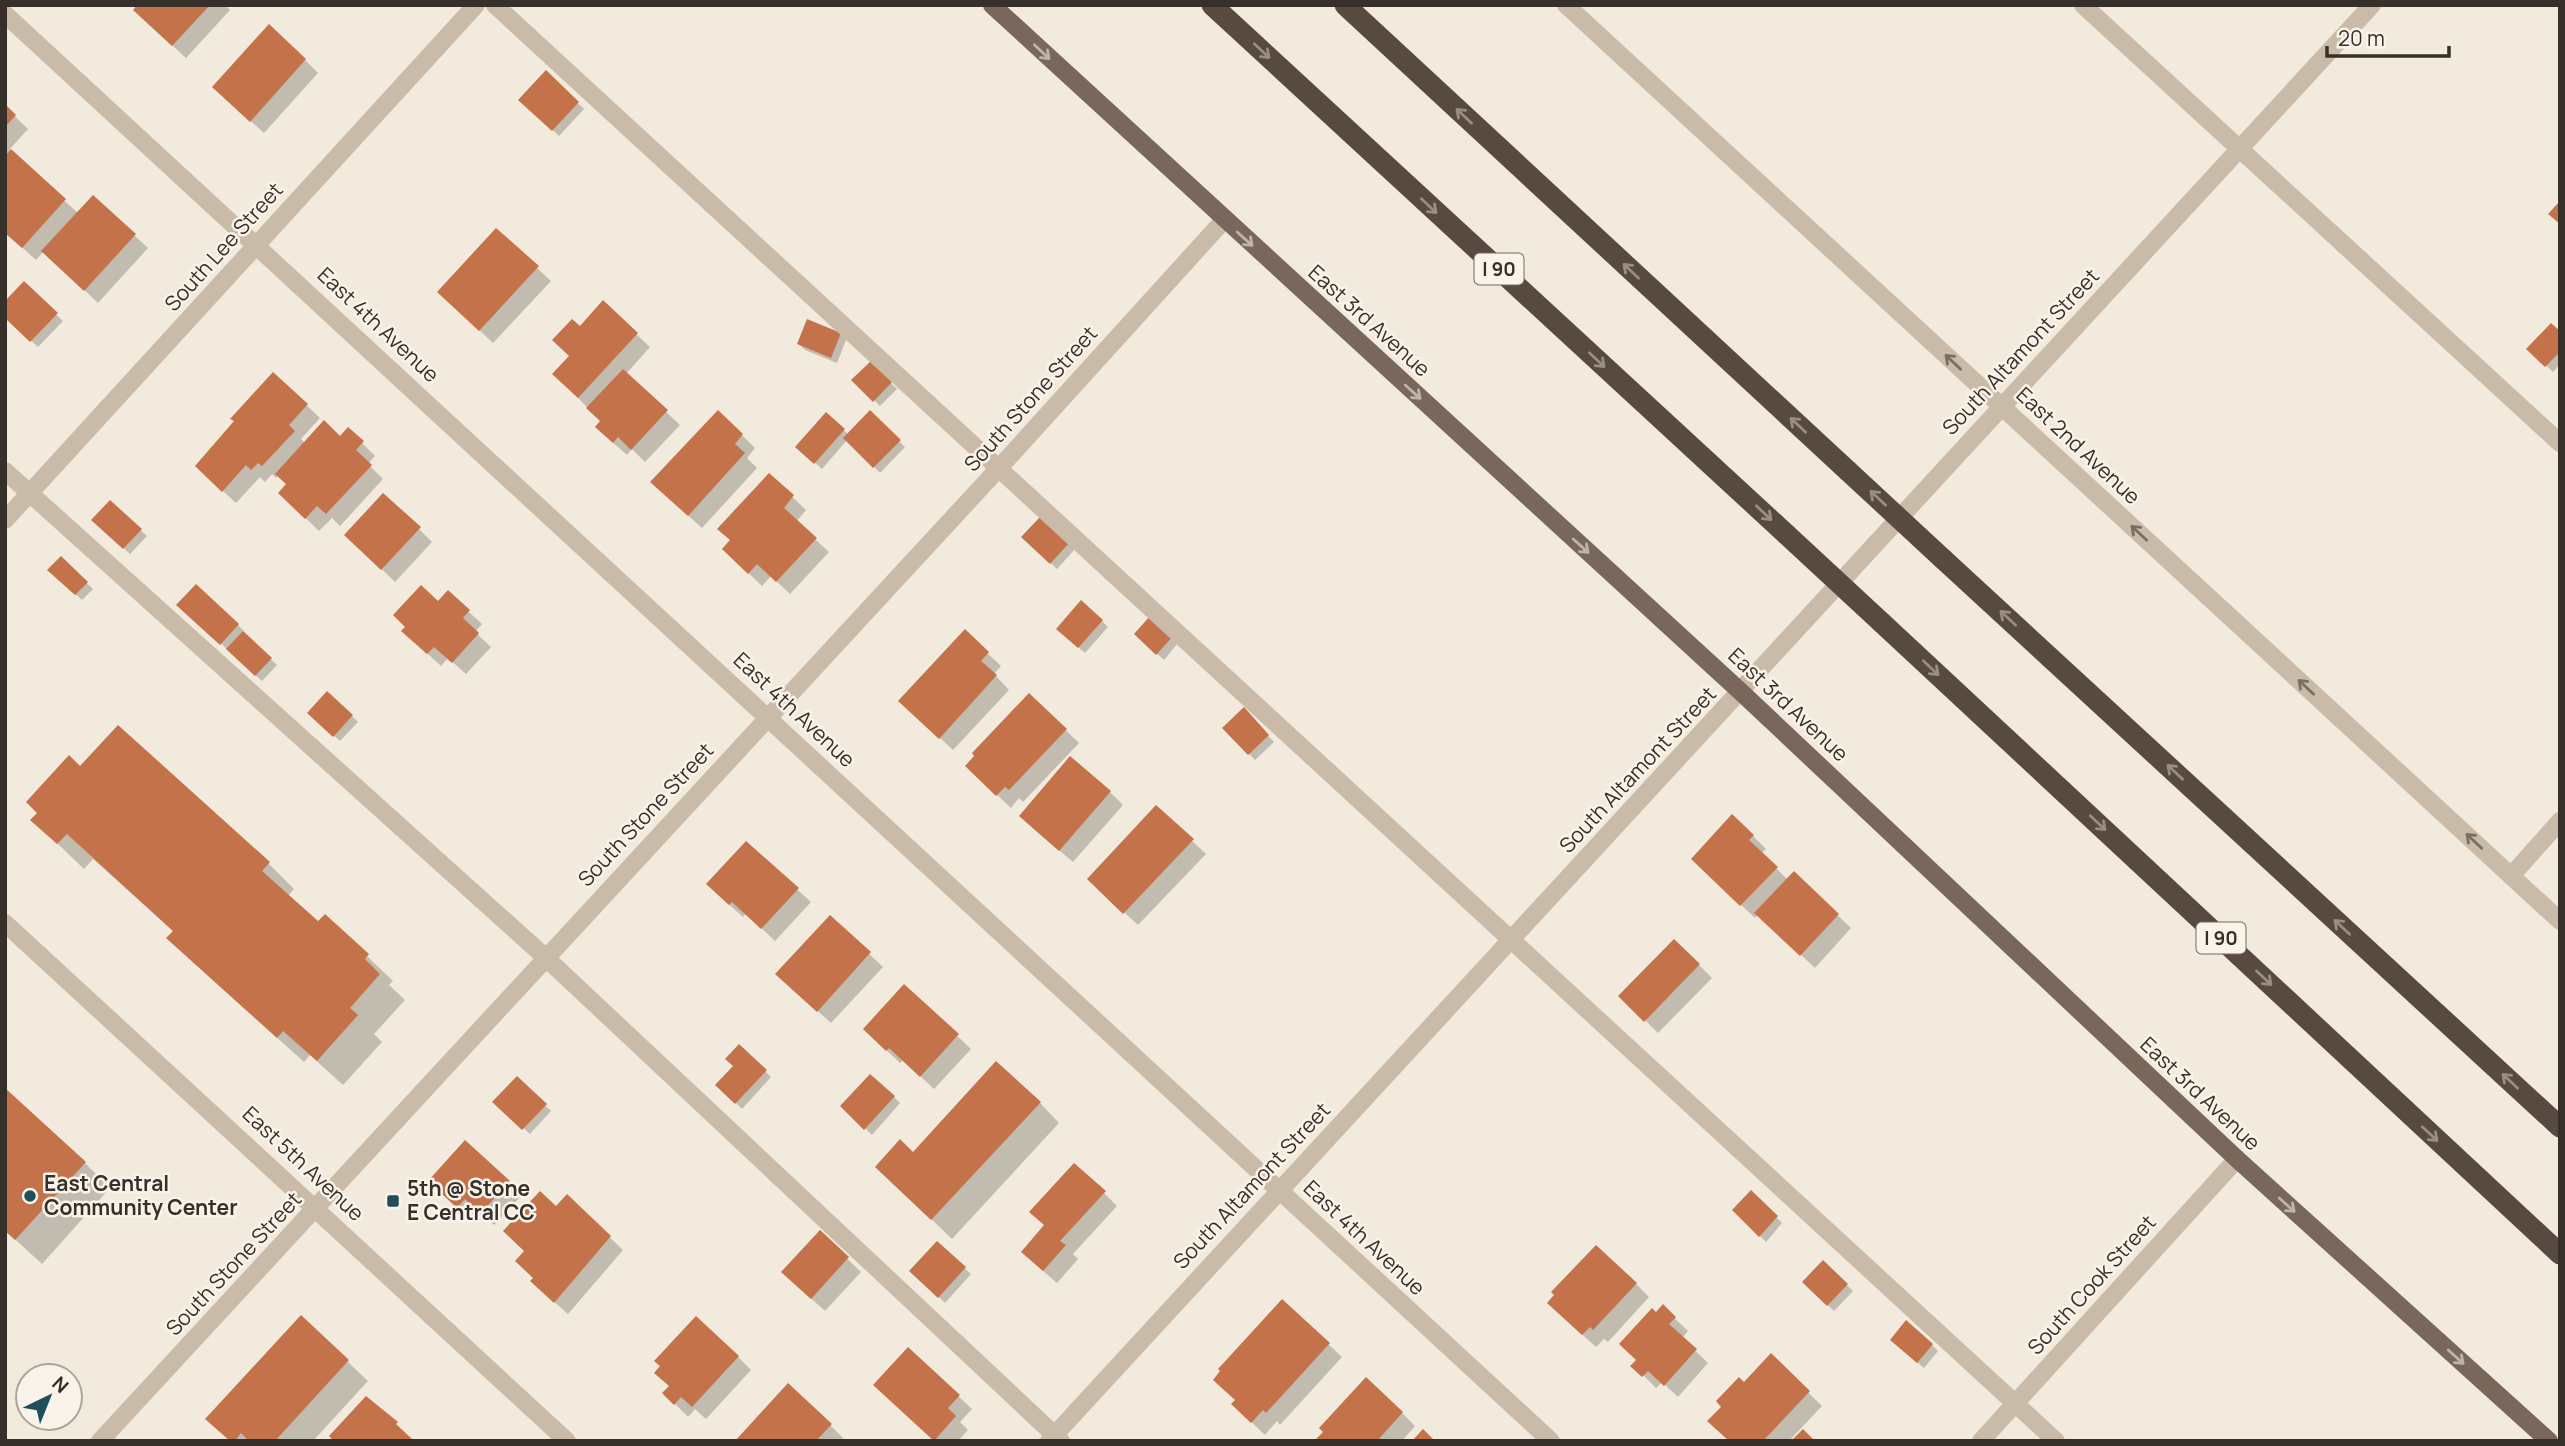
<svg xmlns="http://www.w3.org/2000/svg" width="2565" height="1446" font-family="Manrope,sans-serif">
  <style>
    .shadow { fill: #0003 }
    .building { fill: #c3724a }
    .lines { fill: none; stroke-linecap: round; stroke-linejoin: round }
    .minor { stroke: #cabba9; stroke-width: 18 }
    .major { stroke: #78675a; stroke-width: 18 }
    .highway { stroke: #584a40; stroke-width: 21 }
    .highway-bridge { stroke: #584a40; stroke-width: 21 }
    .oneway { stroke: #988e84 }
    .oneway2 { stroke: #bfb4a9 }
    .oneway3 { stroke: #796e63 }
    .poi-dot { fill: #1f4f58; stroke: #f9f3ea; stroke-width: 2.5 }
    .labels { text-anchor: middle; stroke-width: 5; stroke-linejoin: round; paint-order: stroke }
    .shield { fill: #f9f3ea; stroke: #716a63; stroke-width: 2 }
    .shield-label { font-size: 19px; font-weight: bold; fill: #372f29 }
    .street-label { font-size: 21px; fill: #372f29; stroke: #f9f3ea }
    .poi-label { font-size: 21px; font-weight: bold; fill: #372f29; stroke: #f9f3ea; text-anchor: start }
  </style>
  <rect width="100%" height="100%" fill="#f2eadd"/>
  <g class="shadow">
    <path d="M140 5H225L230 10 186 58 148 23Z"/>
    <path d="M305 60 318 73 264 133 227 100Z"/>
    <path d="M546 73 584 109 559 136 521 100Z"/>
    <path d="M5 107 28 129 9 150 79 214 93 197 148 248 98 303 44 251 36 260 5 232Z"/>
    <path d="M496 230 551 281 493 343 453 305Z"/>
    <path d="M24 284 63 321 38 347 5 316Z"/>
    <path d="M603 303 650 347 626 374 680 425 645 462 632 449 627 455 610 440 602 422 567 387 571 356 580 329Z"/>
    <path d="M2560 333V364L2553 372 2529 349Z"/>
    <path d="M840 334 846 340 837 363 805 350 799 344Z"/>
    <path d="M871 364 897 389 880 406 854 380Z"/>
    <path d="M274 375 320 418 301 439 305 443 341 438 362 443 375 456 368 464 383 479 340 526 332 518 319 531 293 506 288 484 279 475 276 478 272 474 265 482 260 477 236 503 210 479Z"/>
    <path d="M870 413 905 447 880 473 847 440 822 469 804 453 827 415 849 435Z"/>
    <path d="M742 435 755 448 747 458 757 468 702 528 665 495Z"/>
    <path d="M769 475 806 510 796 522 829 552 790 594 771 576 762 586 737 562 732 541Z"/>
    <path d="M110 502 147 536 130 554 100 526Z"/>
    <path d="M1041 518 1075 549 1057 569 1024 537Z"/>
    <path d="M419 529 432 542 395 582 360 548Z"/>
    <path d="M61 558 93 589 82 600 50 570Z"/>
    <path d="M448 593 482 624 475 632 491 647 466 674 448 658 441 666 417 644 438 603Z"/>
    <path d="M179 605 238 625 244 631 242 633 277 665 262 681Z"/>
    <path d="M1151 618 1178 643 1164 660 1142 640Z"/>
    <path d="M1102 621 1108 627 1085 653 1064 635Z"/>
    <path d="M965 632 1001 666 994 674 1009 690 953 750 914 714Z"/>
    <path d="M327 693 358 722 340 741 309 713Z"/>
    <path d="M1029 695 1079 743 1023 802 1019 798 1011 808 980 779Z"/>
    <path d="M1243 709 1274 742 1255 760 1224 728Z"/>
    <path d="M81 769 269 864 294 889 288 896 318 924 325 916 393 981 389 985 405 1000 374 1034 382 1042 343 1085 310 1055 304 1062 194 963 174 932 93 859 84 869 33 820Z"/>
    <path d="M1110 792 1123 805 1073 862 1034 829Z"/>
    <path d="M1157 808 1206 854 1138 925 1102 892Z"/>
    <path d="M1753 836 1766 849 1761 854 1788 880 1794 874 1851 928 1815 968 1758 914 1755 918 1706 872Z"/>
    <path d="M746 843 811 902 775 941 746 913 743 917 721 897Z"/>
    <path d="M830 917 883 967 831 1023 791 987Z"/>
    <path d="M1675 941 1712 978 1658 1033 1621 996Z"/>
    <path d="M904 986 971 1049 934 1089 903 1060 900 1063 878 1042Z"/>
    <path d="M739 1046 771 1077 742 1109 718 1085 735 1066Z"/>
    <path d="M517 1078 551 1111 530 1134 495 1102Z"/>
    <path d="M894 1097 900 1103 872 1135 843 1106Z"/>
    <path d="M1040 1103 1059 1123 952 1239 897 1186 913 1154Z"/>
    <path d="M85 1163 110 1188 42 1264 5 1230Z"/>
    <path d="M508 1182 521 1196 494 1225 479 1211 471 1220 443 1194Z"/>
    <path d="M1752 1192 1782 1223 1766 1242 1734 1210Z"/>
    <path d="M1104 1193 1117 1206 1073 1254 1078 1259 1057 1283 1036 1265 1045 1226Z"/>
    <path d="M567 1197 623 1250 568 1314 545 1294 535 1278 556 1208Z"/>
    <path d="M820 1233 861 1272 825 1311 796 1285Z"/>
    <path d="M937 1244 971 1274 945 1303 912 1271Z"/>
    <path d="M1823 1262 1853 1291 1834 1311 1804 1282Z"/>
    <path d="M1636 1284 1649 1297 1608 1342 1604 1339 1596 1347 1562 1316Z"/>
    <path d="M1282 1301 1342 1357 1280 1425 1277 1421 1265 1435 1246 1417Z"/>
    <path d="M1663 1307 1688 1331 1682 1338 1708 1363 1678 1397 1662 1382 1656 1388 1633 1365 1638 1360 1656 1315Z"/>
    <path d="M301 1318 368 1381 313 1441H230Z"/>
    <path d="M1932 1345 1938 1351 1924 1368 1898 1346Z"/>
    <path d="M908 1350 972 1409 960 1422 968 1430 958 1441H935L888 1398Z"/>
    <path d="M1771 1356 1822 1406 1789 1441H1731L1744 1384Z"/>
    <path d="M738 1357 751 1370 706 1419 695 1409 688 1417 664 1393Z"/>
    <path d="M1402 1413 1415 1426 1402 1441H1320L1325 1432Z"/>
    <path d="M830 1425 843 1438 841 1441H738Z"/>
  </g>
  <g class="building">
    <path d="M137 5H210L172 46 133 10Z"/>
    <path d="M269 24 306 59 250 122 212 87Z"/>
    <path d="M546 70 579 102 552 131 518 100Z"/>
    <path d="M5 104 16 115 5 127Z"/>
    <path d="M11 149 66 199 22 248 5 233V156Z"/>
    <path d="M93 195 136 234 84 291 41 251Z"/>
    <path d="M2560 201V224L2548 214Z"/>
    <path d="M496 228 539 266 479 331 437 292Z"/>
    <path d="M24 281 58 313 30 342 5 318V301Z"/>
    <path d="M603 300 638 333 578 398 552 374 569 356 552 340 572 319 580 326Z"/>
    <path d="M807 319 841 333 831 358 797 344Z"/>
    <path d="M2551 323 2560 331V352L2545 367 2526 349Z"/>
    <path d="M871 361 892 382 873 402 851 380Z"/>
    <path d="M623 369 668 410 631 450 618 437 613 443 595 427 600 421 586 408Z"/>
    <path d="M273 372 308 404 289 425 295 431 262 466 258 463 251 470 246 465 222 492 195 466 234 421 230 419Z"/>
    <path d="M718 410 743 434 735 444 745 453 688 516 650 482Z"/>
    <path d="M870 410 901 440 873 468 843 438Z"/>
    <path d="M826 412 845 429 814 464 795 447Z"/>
    <path d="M324 420 340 436 348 427 364 441 356 450 372 465 326 514 317 506 305 519 278 493 286 484 275 474Z"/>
    <path d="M769 473 794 495 784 508 817 538 776 582 757 564 748 574 722 549 730 540 717 529Z"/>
    <path d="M383 493 421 527 381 570 344 535Z"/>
    <path d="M110 500 142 529 123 549 91 520Z"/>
    <path d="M1041 516 1070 542 1050 564 1021 537Z"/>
    <path d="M61 556 88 582 75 595 47 570Z"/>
    <path d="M196 584 239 624 220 645 176 605Z"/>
    <path d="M421 585 438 601 448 590 470 610 463 618 479 633 452 663 434 647 427 654 401 631 405 627 393 615Z"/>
    <path d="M1081 600 1103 620 1078 648 1056 629Z"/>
    <path d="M1151 615 1173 636 1156 655 1134 634Z"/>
    <path d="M965 629 989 652 981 661 997 675 939 739 898 701Z"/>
    <path d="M243 631 272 658 255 676 226 649Z"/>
    <path d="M327 691 353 715 333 737 307 713Z"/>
    <path d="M1029 693 1067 729 1009 790 1005 787 996 796 965 766 974 756 972 753Z"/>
    <path d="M1244 707 1269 735 1248 755 1222 728Z"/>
    <path d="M118 725 270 862 262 871 318 921 325 914 369 954 365 959 380 974 350 1008 358 1015 317 1061 283 1031 277 1038 166 938 173 931 67 834 57 844 30 820 37 813 26 802 69 755 80 766Z"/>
    <path d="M1070 756 1111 791 1059 851 1019 816Z"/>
    <path d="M1156 805 1194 839 1123 914 1087 879Z"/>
    <path d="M1732 814 1754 835 1749 840 1778 867 1740 906 1691 859Z"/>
    <path d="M746 841 799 888 761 929 732 902 729 905 706 884Z"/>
    <path d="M1794 871 1839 914 1800 956 1754 913Z"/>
    <path d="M830 915 871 952 817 1012 775 974Z"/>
    <path d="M1674 939 1700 964 1644 1022 1618 996Z"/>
    <path d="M904 984 959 1034 920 1077 889 1048 886 1051 863 1029Z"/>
    <path d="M739 1044 767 1070 735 1104 715 1085 733 1066 725 1059Z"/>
    <path d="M996 1061 1041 1102 931 1220 875 1167 900 1139 913 1152Z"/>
    <path d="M870 1074 895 1096 864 1130 840 1106Z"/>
    <path d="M517 1076 547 1104 522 1130 492 1102Z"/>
    <path d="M5 1088 86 1162 15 1240 5 1231Z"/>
    <path d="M465 1140 510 1181 480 1214 465 1199 457 1208 428 1181Z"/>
    <path d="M1074 1163 1106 1191 1060 1241 1066 1245 1043 1271 1021 1252 1044 1225 1029 1212Z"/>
    <path d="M1751 1190 1778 1216 1759 1237 1732 1210Z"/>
    <path d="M540 1191 556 1206 567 1194 611 1236 554 1303 530 1281 533 1278 515 1261 524 1251 503 1231Z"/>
    <path d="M820 1230 849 1257 811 1299 781 1272Z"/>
    <path d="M937 1241 966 1267 938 1298 909 1271Z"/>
    <path d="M1596 1245 1637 1283 1593 1330 1590 1327 1582 1335 1547 1303 1554 1295 1551 1292Z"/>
    <path d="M1823 1260 1848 1284 1827 1306 1802 1282Z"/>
    <path d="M1282 1299 1330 1343 1266 1413 1263 1410 1251 1423 1231 1404 1235 1400 1213 1380 1220 1371 1218 1369Z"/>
    <path d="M1663 1304 1676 1317 1669 1324 1697 1349 1664 1386 1648 1371 1642 1377 1630 1366 1636 1360 1619 1344 1652 1308 1656 1312Z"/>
    <path d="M301 1315 349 1360 275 1441 272 1439 270 1441H249L241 1433 235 1441H230L205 1419Z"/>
    <path d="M696 1316 739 1356 692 1407 681 1397 674 1405 662 1393 669 1386 654 1373 660 1366 654 1361Z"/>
    <path d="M1906 1320 1933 1344 1917 1363 1890 1340Z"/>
    <path d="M908 1347 960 1395 948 1408 956 1416 934 1441 873 1385Z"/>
    <path d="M1771 1353 1810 1391 1763 1441H1729L1707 1421 1721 1407 1716 1401 1739 1377 1744 1382Z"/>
    <path d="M1366 1377 1403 1412 1377 1441H1318L1316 1439 1323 1432 1319 1428Z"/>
    <path d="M788 1383 832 1424 816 1441H735Z"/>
    <path d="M366 1396 398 1422 396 1424 412 1439 410 1441H334L329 1436Z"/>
    <path d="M1423 1429 1435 1441H1412Z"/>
    <path d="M1803 1429 1815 1441H1791Z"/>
  </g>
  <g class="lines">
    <g class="minor">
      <path d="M495 5 2056 1441"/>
      <path d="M1566 5 2560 921"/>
      <path d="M2083 5 2560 443"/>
      <path d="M5 14 1551 1441"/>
      <path d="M5 471 545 957 1061 1441"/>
      <path d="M5 520 476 5"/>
      <path d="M2511 876 2560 821"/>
      <path d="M5 923 567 1441"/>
      <path d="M100 1441 999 468 1224 220"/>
      <path d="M1049 1441 2372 5"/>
      <path d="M1981 1441 2237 1159"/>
    </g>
    <path class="major" d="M992 5 1741 692 2237 1159 2549 1441"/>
    <g class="highway">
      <path d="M1212 5 1786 534"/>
      <path d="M1345 5 1848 471"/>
      <path d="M1943 559 2560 1127"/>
      <path d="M1881 622 2560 1254"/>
    </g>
    <g class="highway-bridge">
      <path d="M1848 471 1943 559"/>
      <path d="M1786 534 1881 622"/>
    </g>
  </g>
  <defs><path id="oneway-shaft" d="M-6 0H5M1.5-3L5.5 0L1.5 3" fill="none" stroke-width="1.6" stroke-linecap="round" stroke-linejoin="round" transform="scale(1.75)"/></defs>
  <g class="oneway">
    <use href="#oneway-shaft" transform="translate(1262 51) rotate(43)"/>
    <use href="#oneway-shaft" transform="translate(1464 116) rotate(-137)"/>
    <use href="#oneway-shaft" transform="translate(1429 206) rotate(43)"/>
    <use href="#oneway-shaft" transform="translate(1631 271) rotate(-137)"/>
    <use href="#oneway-shaft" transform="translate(1597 360) rotate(43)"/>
    <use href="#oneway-shaft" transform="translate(1798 425) rotate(-137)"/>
    <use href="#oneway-shaft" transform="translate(1878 498) rotate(-137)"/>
    <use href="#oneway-shaft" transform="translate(1764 513) rotate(43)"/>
    <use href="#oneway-shaft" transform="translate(2008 618) rotate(-137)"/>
    <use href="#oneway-shaft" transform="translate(1931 668) rotate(43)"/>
    <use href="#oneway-shaft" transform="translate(2175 772) rotate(-137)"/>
    <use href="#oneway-shaft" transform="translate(2098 823) rotate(43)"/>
    <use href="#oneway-shaft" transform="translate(2342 927) rotate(-137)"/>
    <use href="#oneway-shaft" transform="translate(2264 978) rotate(43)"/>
    <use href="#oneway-shaft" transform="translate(2510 1081) rotate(-137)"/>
    <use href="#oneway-shaft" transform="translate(2430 1134) rotate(43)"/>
  </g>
  <g class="oneway2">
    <use href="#oneway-shaft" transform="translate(1042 52) rotate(43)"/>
    <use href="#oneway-shaft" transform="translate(1245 239) rotate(42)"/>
    <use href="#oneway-shaft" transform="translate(1413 392) rotate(42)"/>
    <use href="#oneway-shaft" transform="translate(1581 546) rotate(42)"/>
    <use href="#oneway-shaft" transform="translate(2287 1205) rotate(42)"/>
    <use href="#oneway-shaft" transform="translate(2456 1357) rotate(42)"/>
  </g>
  <g class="oneway3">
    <use href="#oneway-shaft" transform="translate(1953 362) rotate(-137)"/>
    <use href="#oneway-shaft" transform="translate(2139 533) rotate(-137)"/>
    <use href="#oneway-shaft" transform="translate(2306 687) rotate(-137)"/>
    <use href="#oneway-shaft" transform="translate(2474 841) rotate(-137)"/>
  </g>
  <g class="poi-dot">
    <circle cx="30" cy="1196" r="7"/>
    <rect x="386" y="1194" width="14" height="14" rx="3.5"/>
  </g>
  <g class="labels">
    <g class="shield">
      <rect x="1474.5" y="253.5" width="49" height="31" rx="5"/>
      <rect x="2196.5" y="922.5" width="49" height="31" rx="5"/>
    </g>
    <g class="shield-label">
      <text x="1499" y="276">I 90</text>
      <text x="2221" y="945">I 90</text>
    </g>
    <g class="street-label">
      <text transform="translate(224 247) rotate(-48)" y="7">South Lee Street</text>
      <text transform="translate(1369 321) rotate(42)" y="7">East 3rd Avenue</text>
      <text transform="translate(378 325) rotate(43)" y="7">East 4th Avenue</text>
      <text transform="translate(2021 352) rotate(-47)" y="7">South Altamont Street</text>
      <text transform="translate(1031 399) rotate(-48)" y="7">South Stone Street</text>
      <text transform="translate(2078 446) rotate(43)" y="7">East 2nd Avenue</text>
      <text transform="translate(1788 705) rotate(43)" y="7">East 3rd Avenue</text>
      <text transform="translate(794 710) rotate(43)" y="7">East 4th Avenue</text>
      <text transform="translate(1638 770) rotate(-47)" y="7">South Altamont Street</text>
      <text transform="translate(646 815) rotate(-47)" y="7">South Stone Street</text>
      <text transform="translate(2200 1094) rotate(43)" y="7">East 3rd Avenue</text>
      <text transform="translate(303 1164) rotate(43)" y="7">East 5th Avenue</text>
      <text transform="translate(1252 1186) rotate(-47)" y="7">South Altamont Street</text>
      <text transform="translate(1364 1238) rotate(43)" y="7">East 4th Avenue</text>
      <text transform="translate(234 1264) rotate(-47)" y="7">South Stone Street</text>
      <text transform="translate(2092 1285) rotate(-48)" y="7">South Cook Street</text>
    </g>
    <g class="poi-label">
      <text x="44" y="1191">East Central<tspan x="44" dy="24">Community Center</tspan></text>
      <text x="407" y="1196">5th @ Stone<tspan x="407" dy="24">E Central CC</tspan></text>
    </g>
  </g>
  <rect width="2565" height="1446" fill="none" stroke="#372f29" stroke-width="14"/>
  <g transform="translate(49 1397) rotate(43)"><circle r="33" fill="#f9f3ea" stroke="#aba59d" stroke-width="2"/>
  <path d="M0-5L12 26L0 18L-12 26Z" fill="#1f4f58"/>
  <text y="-10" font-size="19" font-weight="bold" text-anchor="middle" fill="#372f29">N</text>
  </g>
  <path d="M2327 46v10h122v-10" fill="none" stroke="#372f29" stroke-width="3.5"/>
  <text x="2338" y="46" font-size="21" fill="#372f29" stroke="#f9f3ea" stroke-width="5" paint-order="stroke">20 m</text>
</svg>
